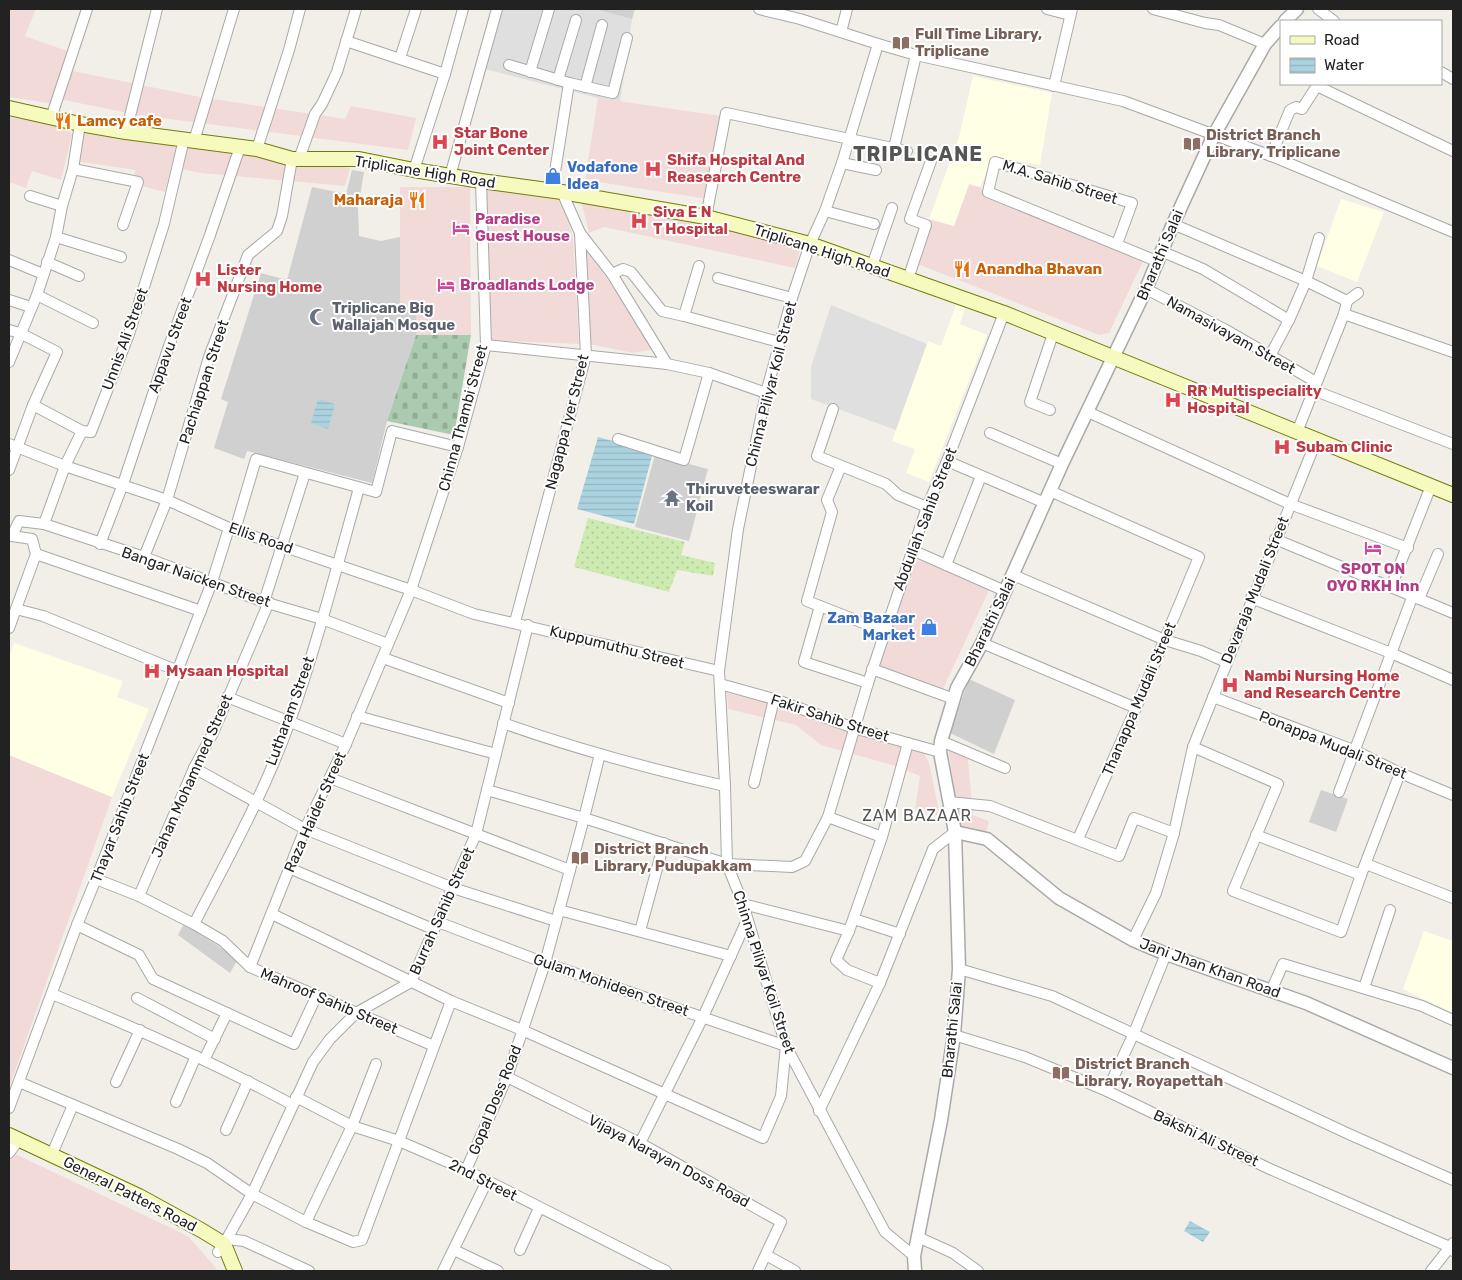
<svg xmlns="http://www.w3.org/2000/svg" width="1462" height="1280" font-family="Rubik,sans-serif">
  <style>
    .residential { fill: #e0dfdf }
    .commercial { fill: #f2dad9 }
    .education { fill: #ffffe5 }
    .religious { fill: #d0d0d0 }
    .grass { fill: url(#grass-dots) }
    .cemetery { fill: url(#cemetery-stones) }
    .water { fill: url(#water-rules) }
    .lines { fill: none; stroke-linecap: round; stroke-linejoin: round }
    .minor-casing { stroke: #a9a9a9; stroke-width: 12 }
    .tertiary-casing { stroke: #a9a9a9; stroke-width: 15 }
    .secondary-casing { stroke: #707d05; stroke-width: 16 }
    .minor { stroke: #fff; stroke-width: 10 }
    .tertiary { stroke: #fff; stroke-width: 12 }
    .secondary { stroke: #f7fabf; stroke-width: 14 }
    .labels { text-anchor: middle; stroke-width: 4; stroke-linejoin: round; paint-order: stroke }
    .education-label { font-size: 15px; font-weight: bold; fill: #785e54; stroke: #fff; text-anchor: start }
    .food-label { font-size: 15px; font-weight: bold; fill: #c56008; stroke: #fff; text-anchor: start }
    .health-label { font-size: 15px; font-weight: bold; fill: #be3a42; stroke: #fff; text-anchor: start }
    .shop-label { font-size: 15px; font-weight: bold; fill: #366cbe; stroke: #fff; text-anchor: start }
    .street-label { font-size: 15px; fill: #222; stroke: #fff }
    .hotel-label { font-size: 15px; font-weight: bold; fill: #b23c85; stroke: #fff; text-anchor: start }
    .worship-label { font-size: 15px; font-weight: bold; fill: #5b616d; stroke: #fff; text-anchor: start }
    .neighbourhood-label { font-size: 16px; letter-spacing: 1px; fill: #555; stroke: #fff }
    .district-label { font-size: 20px; font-weight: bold; letter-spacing: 1px; fill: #555; stroke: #fff }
  </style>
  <defs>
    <pattern id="grass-dots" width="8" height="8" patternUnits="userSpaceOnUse" patternTransform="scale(1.25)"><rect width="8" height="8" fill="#cdebb0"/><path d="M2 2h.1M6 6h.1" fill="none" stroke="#b0c997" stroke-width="1.8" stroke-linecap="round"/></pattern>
    <pattern id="cemetery-stones" width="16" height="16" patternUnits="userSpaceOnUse" patternTransform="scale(1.25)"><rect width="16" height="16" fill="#aacbaf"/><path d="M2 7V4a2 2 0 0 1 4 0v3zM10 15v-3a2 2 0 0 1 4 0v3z" fill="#92ae96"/></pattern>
    <pattern id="water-rules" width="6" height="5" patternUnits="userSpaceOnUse" patternTransform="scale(1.25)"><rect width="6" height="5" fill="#aad3df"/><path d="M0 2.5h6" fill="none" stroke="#92b5bf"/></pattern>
  </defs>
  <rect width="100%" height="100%" fill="#f2efe9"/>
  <g class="residential">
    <path d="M503 9H595L632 19 620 101 598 98 485 69Z"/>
    <path d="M831 305 927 344 896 430 811 399V367Z"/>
  </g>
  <g class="commercial">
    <path d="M9 9H36L25 36 73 53 55 104 9 97Z"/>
    <path d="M68 70 200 97 345 119 351 106 416 118 408 150 138 115 59 99Z"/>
    <path d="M598 98 721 116 708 199 585 180Z"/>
    <path d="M9 117 68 126 72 135 61 180 32 171 26 188 9 182Z"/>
    <path d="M80 133 350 168 345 186 201 173 171 167 165 192 134 184 135 170 75 161Z"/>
    <path d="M969 184 980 187 988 197 1144 259 1109 333 1099 335 915 263 929 219 954 226Z"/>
    <path d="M483 185 562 195 573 239 579 344 487 340Z"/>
    <path d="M400 187H470L471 335H416V307H400Z"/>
    <path d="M580 196 802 242 795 268 604 227 589 233Z"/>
    <path d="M584 251H588L655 349 633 353 589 344Z"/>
    <path d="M910 557 990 588 942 691 874 667Z"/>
    <path d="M727 693 779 705 923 751 929 763 940 816 915 810 920 776 892 765 821 745 796 725 728 709Z"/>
    <path d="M948 746 967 750 973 815 989 821 986 833 967 829 959 824Z"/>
    <path d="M9 755 112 797 9 1088Z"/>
    <path d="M9 1151 188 1236 215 1267 217 1271H9Z"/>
  </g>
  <g class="education">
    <path d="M973 76 1052 93 1040 165 994 157 980 187 969 184 954 226 929 219 959 137Z"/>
    <path d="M1341 199 1384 212 1357 282 1317 266Z"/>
    <path d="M956 305 965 308 960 324 987 335 929 482 906 473 915 449 892 441 927 344 928 341 941 346Z"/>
    <path d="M14 643 123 681 117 697 149 709 112 797 9 755V657Z"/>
    <path d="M1424 931 1453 941V1013L1403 989Z"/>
  </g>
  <g class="religious">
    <path d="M595 9H635L632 19Z"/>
    <path d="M352 170 364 172 358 208 359 236 381 241 400 237V307H416V335L387 421 372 483 247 451 244 459 214 448 228 402 221 399 261 273 287 280 312 187 346 194Z"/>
    <path d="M655 455 708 469 689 541 635 527Z"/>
    <path d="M969 679 1015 700 994 754 950 733Z"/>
    <path d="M1321 790 1348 799 1336 832 1309 822Z"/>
    <path d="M184 924 238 959 230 973 178 935Z"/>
  </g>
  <path class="grass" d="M588 518 685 542 681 555 715 563 713 576 677 570 669 592 574 567Z"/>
  <path class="cemetery" d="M416 335H471L454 435 387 421Z"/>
  <g class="water">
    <path d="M318 399 335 404 328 429 311 423Z"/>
    <path d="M598 437 653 452 634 524 577 509Z"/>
    <path d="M1190 1221 1210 1232 1203 1242 1184 1231Z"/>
  </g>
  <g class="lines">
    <g class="minor-casing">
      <g id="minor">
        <path d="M759 9 800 19 878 44 916 55 1123 101 1274 157 1453 232"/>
        <path d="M1047 9 1070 15"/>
        <path d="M1153 9 1205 23 1219 25 1265 44"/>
        <path d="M1318 9 1334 21"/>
        <path d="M841 32 847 9"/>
        <path d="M346 41 445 74"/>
        <path d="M878 44 842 163 825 211 810 244 792 298 766 393 738 529 719 671 725 786 727 864 743 904 786 1046 885 1232 914 1256"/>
        <path d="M400 58 416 9"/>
        <path d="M509 65 569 83 613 93 627 38"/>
        <path d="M530 72 549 9"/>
        <path d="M1441 72 1453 79"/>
        <path d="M558 80 576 20"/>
        <path d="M1054 86 1072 9"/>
        <path d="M1317 86 1453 151"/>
        <path d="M585 87 602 25"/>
        <path d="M51 118 87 9"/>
        <path d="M126 132 157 9"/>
        <path d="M194 141 234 9"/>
        <path d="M894 148 916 55"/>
        <path d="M257 149 289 50 300 9"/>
        <path d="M1271 156 1290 110 1296 107 1302 109 1318 84"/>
        <path d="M299 159 315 114 322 104 337 72 356 9"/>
        <path d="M842 163 876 170"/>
        <path d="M73 169 138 182 123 225"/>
        <path d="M414 170 445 74 463 9"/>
        <path d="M450 176 497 9"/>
        <path d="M552 191 569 83"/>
        <path d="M30 196 62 206"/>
        <path d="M825 211 874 224"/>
        <path d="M706 217 726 113 907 151"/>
        <path d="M1173 224 1306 281 1347 301"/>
        <path d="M580 233 612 274 667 364"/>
        <path d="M56 237 121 257"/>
        <path d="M1117 244 1132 203 995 162 988 192 1159 262"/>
        <path d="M1163 252 1203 269 1289 320"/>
        <path d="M9 260 43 274"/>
        <path d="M47 262 79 276"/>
        <path d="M699 266 684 316 779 342"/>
        <path d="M872 266 892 208"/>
        <path d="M612 274 623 269 631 272 662 311 684 316"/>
        <path d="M718 278 792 298"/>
        <path d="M908 279 926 225 910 219 931 161"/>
        <path d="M1146 289 1226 330 1316 382"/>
        <path d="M37 295 93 323"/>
        <path d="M9 300 31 307"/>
        <path d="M1344 314 1453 352"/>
        <path d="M9 330 20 333 57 352 33 405 9 470"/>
        <path d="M486 345 667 364 709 373 766 393"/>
        <path d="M1270 356 1289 320 1306 281 1319 238"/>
        <path d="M9 362 37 295 56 237 62 206 73 169 80 124"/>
        <path d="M1313 390 1453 444"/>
        <path d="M33 405 82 431"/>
        <path d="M833 409 817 456 886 484 898 495 927 507"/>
        <path d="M1050 410 1030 402 1053 334"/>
        <path d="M1088 412 1290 504 1408 548"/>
        <path d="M1297 432 1344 314 1347 301 1358 293"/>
        <path d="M990 433 1062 464"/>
        <path d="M618 439 684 460 709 373"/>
        <path d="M9 444 65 466 167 500 229 528 411 590 474 614 719 671"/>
        <path d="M947 461 1045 503"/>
        <path d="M841 466 827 500 832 512 807 601 884 631"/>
        <path d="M1050 491 1199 557 1136 708 1078 839"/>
        <path d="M44 524 65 466 82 431 91 432 129 334 164 224 184 139"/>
        <path d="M235 530 256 459 376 492 392 431 458 447"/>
        <path d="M9 534 12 536 32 539 36 554 9 628"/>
        <path d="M12 536 19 521 44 524 144 557 264 602 322 619 388 644"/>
        <path d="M1275 539 1453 613"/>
        <path d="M100 544 123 484 169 346 210 235 240 147"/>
        <path d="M912 550 1005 591"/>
        <path d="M36 554 201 611"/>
        <path d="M144 557 167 500 209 357 248 255 277 231 282 216 292 159"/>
        <path d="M946 565 981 476"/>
        <path d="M1013 575 1165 640 1201 651 1226 662"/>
        <path d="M1391 587 1431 486"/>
        <path d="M1251 598 1391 653 1453 680"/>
        <path d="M1419 599 1438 554"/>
        <path d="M264 602 305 473"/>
        <path d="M820 606 804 662 868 683"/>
        <path d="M16 609 43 616 178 671"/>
        <path d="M515 622 586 355 580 233 562 192"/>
        <path d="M982 643 1136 708"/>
        <path d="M383 658 509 703"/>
        <path d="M872 669 954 699"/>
        <path d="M720 684 774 699 854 728 940 752"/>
        <path d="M227 697 346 744"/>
        <path d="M1213 697 1356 751 1400 773 1453 795"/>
        <path d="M357 716 496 754"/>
        <path d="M503 723C576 749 650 769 725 786"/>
        <path d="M941 741 1005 768"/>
        <path d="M1193 747 1278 784 1233 891 1341 932 1361 875 1400 773"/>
        <path d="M194 768 305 829 453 888 556 921"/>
        <path d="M330 778 570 870"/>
        <path d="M754 783 774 699"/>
        <path d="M487 790 584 818 727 864 792 867 805 861 828 817 868 683 927 507 947 461 1004 313"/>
        <path d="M1339 792 1413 595"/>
        <path d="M949 802 990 806 1119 856 1134 818 1174 833"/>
        <path d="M828 817 882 837"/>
        <path d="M1256 835 1361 875"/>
        <path d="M1366 864 1453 898"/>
        <path d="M289 868 433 929"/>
        <path d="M96 879 139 896 194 924 223 941 250 967 434 1046"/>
        <path d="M139 896 194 768 213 733 269 602"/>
        <path d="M743 904 849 931 882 837 908 743"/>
        <path d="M559 910 731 956"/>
        <path d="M272 914 451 1001 522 1030 763 1138 781 1096 786 1046 545 963 438 922"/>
        <path d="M854 919 900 934"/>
        <path d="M194 924C228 858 265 792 290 721 317 645 337 566 359 488"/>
        <path d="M77 925 139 955 153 979 294 1044 316 997"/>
        <path d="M640 931 664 843"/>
        <path d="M849 931 836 960 847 970 880 983"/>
        <path d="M1133 940 1156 893 1174 833 1193 747 1317 439"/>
        <path d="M250 967 305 829 346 744 411 590 458 447 486 345 481 181"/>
        <path d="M959 969 1052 996 1351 1135 1453 1180"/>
        <path d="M1364 988 1390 910"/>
        <path d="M1271 991 1283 964 1422 1006 1453 1020"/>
        <path d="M52 994C134 1027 215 1063 293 1105"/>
        <path d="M137 998 215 1039"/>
        <path d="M954 1035 1025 1057 1107 1091 1270 1169 1450 1247 1453 1251"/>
        <path d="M204 1060 227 1013"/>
        <path d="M507 1077 640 1143 781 1222 758 1271"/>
        <path d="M19 1082 178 1149 207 1163 252 1194 306 1222 353 1242 362 1240 451 1001"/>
        <path d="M116 1082 140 1030"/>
        <path d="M1107 1091 1134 1033 1166 954"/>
        <path d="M296 1097 352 1126 399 1141 466 1170 666 1271"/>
        <path d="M176 1102 196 1056"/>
        <path d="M9 1108 77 925 96 879 212 582 229 528"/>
        <path d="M819 1111 880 983 933 849 955 832"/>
        <path d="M226 1130 248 1081"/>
        <path d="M640 1143 703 1017 747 920"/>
        <path d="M9 1153 15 1145"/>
        <path d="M52 1154 73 1105"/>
        <path d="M466 1170 507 1077 545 963 584 818 600 754"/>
        <path d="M306 1222 352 1126 376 1064"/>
        <path d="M918 1237 953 1253 978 1271"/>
        <path d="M227 1239 244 1241 309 1271"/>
        <path d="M454 1250 498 1271"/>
        <path d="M520 1250 539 1208"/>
        <path d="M218 1252 224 1244 252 1194 313 1062 330 1039 356 1013 411 982 476 834 528 625"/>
        <path d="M766 1255 795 1271"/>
        <path d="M443 1271 487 1181"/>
        <path d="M1431 1271 1453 1243"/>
      </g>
    </g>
    <g class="tertiary-casing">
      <g id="tertiary">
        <path d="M1285 21 1297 9"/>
        <path d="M955 832 987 839 1059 898 1133 940 1166 954 1306 1003 1453 1068"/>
        <path d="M915 1271 914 1256 941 1120 954 1035 959 969 955 832 940 752 941 741 957 688 982 643 1062 464 1146 289 1173 224 1214 135 1265 44 1281 26"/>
      </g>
    </g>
    <g class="secondary-casing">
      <g id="secondary">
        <path d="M9 108 80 124 126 132 257 149 292 159H359L414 170 481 181 562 192 706 217 810 244 1004 313 1453 495"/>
        <path d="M9 1135 139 1196 201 1230 224 1244 235 1271"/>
      </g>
    </g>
    <use href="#minor" class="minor"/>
    <use href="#tertiary" class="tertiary"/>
    <use href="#secondary" class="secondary"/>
  </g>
  <defs>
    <g id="library-bare" transform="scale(1.35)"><path d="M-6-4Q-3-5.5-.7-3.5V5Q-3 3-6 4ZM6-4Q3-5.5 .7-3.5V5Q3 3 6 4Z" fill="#8d6e63" stroke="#fff" stroke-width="2.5" paint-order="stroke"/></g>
    <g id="restaurant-bare" transform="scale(1.35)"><path d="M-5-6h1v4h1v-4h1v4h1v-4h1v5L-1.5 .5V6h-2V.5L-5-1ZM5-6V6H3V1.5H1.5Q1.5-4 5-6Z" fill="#e8710a" stroke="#fff" stroke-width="2.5" paint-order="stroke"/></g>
    <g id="hospital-bare" transform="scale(1.35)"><path d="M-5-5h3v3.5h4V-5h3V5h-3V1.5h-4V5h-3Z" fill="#e0444e" stroke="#fff" stroke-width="2.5" paint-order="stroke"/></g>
    <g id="shop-bare" transform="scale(1.35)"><path d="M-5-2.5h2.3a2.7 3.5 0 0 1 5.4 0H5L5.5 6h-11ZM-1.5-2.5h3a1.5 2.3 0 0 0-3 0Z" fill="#3f7fe0" stroke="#fff" stroke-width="2.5" paint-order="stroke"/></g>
    <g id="hotel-bare" transform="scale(1.35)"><path d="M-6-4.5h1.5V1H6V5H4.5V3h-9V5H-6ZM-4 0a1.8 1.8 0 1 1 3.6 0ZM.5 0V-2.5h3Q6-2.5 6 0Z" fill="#d1479c" stroke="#fff" stroke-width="2.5" paint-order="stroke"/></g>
    <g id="mosque-bare" transform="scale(1.35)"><path d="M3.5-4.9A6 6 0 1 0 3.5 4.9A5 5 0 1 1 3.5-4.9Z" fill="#6b7280" stroke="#fff" stroke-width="2.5" paint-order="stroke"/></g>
    <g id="temple-bare" transform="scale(1.35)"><path d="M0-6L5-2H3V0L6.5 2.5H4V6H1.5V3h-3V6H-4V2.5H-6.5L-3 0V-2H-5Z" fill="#6b7280" stroke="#fff" stroke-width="2.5" paint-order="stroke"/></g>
  </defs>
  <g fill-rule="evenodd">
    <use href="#library-bare" x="901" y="43"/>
    <use href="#restaurant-bare" x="63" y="121"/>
    <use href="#hospital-bare" x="440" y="142"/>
    <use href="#library-bare" x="1192" y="144"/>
    <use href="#hospital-bare" x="653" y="169"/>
    <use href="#shop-bare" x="553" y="176"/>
    <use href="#restaurant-bare" x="417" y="200"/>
    <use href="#hospital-bare" x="639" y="221"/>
    <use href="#hotel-bare" x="461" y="228"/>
    <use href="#restaurant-bare" x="962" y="269"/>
    <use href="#hospital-bare" x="203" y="279"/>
    <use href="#hotel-bare" x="446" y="285"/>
    <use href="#mosque-bare" x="318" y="317"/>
    <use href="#hospital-bare" x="1173" y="400"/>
    <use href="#hospital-bare" x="1282" y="447"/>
    <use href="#temple-bare" x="672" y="498"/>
    <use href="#hotel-bare" x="1373" y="548"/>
    <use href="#shop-bare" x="929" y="627"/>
    <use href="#hospital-bare" x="152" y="671"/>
    <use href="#hospital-bare" x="1230" y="685"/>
    <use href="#library-bare" x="580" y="858"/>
    <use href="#library-bare" x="1061" y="1073"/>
  </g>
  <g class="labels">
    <g class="education-label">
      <text x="915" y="39">Full Time Library,<tspan x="915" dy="17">Triplicane</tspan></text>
      <text x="1206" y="140">District Branch<tspan x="1206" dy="17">Library, Triplicane</tspan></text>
      <text x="594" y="854">District Branch<tspan x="594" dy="17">Library, Pudupakkam</tspan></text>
      <text x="1075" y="1069">District Branch<tspan x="1075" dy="17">Library, Royapettah</tspan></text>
    </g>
    <g class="food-label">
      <text x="77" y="126">Lamcy cafe</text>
      <text x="403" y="205" text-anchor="end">Maharaja</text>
      <text x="976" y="274">Anandha Bhavan</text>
    </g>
    <g class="health-label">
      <text x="454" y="138">Star Bone<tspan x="454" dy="17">Joint Center</tspan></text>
      <text x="667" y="165">Shifa Hospital And<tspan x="667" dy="17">Reasearch Centre</tspan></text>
      <text x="653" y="217">Siva E N<tspan x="653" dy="17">T Hospital</tspan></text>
      <text x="217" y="275">Lister<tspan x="217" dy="17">Nursing Home</tspan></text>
      <text x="1187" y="396">RR Multispeciality<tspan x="1187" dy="17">Hospital</tspan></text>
      <text x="1296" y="452">Subam Clinic</text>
      <text x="166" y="676">Mysaan Hospital</text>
      <text x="1244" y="681">Nambi Nursing Home<tspan x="1244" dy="17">and Research Centre</tspan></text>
    </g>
    <g class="shop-label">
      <text x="567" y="172">Vodafone<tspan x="567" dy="17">Idea</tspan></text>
      <text x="915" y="623" text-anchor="end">Zam Bazaar<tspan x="915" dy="17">Market</tspan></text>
    </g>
    <g class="street-label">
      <text transform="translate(425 172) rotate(9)" y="5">Triplicane High Road</text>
      <text transform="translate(1060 182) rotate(17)" y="5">M.A. Sahib Street</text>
      <text transform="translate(822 251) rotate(18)" y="5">Triplicane High Road</text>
      <text transform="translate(1160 255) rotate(-67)" y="5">Bharathi Salai</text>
      <text transform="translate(1231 335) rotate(29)" y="5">Namasivayam Street</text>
      <text transform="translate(125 339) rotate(-70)" y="5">Unnis Ali Street</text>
      <text transform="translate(170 345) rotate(-70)" y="5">Appavu Street</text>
      <text transform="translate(204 382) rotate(-72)" y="5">Pachiappan Street</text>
      <text transform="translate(771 384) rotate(-76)" y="5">Chinna Piliyar Koil Street</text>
      <text transform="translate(463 418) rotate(-75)" y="5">Chinna Thambi Street</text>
      <text transform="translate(567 422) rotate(-76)" y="5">Nagappa Iyer Street</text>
      <text transform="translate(925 519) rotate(-69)" y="5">Abdullah Sahib Street</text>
      <text transform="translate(261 538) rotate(19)" y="5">Ellis Road</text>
      <text transform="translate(196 577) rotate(19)" y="5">Bangar Naicken Street</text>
      <text transform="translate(1255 590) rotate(-68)" y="5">Devaraja Mudali Street</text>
      <text transform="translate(990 622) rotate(-64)" y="5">Bharathi Salai</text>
      <text transform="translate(617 647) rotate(14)" y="5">Kuppumuthu Street</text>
      <text transform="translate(1139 699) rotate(-67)" y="5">Thanappa Mudali Street</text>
      <text transform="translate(290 711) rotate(-70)" y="5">Lutharam Street</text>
      <text transform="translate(830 718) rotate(18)" y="5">Fakir Sahib Street</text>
      <text transform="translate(1333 745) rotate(22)" y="5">Ponappa Mudali Street</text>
      <text transform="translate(192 776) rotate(-66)" y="5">Jahan Mohammed Street</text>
      <text transform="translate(315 812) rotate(-66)" y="5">Raza Haider Street</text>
      <text transform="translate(120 818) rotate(-69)" y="5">Thayar Sahib Street</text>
      <text transform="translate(442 911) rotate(-66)" y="5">Burrah Sahib Street</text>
      <text transform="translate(1210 968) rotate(20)" y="5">Jani Jhan Khan Road</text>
      <text transform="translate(764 972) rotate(72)" y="5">Chinna Piliyar Koil Street</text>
      <text transform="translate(611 985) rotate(19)" y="5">Gulam Mohideen Street</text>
      <text transform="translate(329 1001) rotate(23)" y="5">Mahroof Sahib Street</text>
      <text transform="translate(952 1030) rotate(-84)" y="5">Bharathi Salai</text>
      <text transform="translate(495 1100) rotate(-68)" y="5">Gopal Doss Road</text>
      <text transform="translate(1206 1138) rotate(25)" y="5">Bakshi Ali Street</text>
      <text transform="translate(669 1161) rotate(28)" y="5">Vijaya Narayan Doss Road</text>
      <text transform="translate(483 1180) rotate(27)" y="5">2nd Street</text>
      <text transform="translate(130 1194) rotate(27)" y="5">General Patters Road</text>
    </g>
    <g class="hotel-label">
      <text x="475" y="224">Paradise<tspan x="475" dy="17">Guest House</tspan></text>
      <text x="460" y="290">Broadlands Lodge</text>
      <text x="1373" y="574" text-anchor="middle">SPOT ON<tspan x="1373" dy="17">OYO RKH Inn</tspan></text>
    </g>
    <g class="worship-label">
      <text x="332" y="313">Triplicane Big<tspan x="332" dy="17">Wallajah Mosque</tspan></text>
      <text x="686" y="494">Thiruveteeswarar<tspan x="686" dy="17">Koil</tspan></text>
    </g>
    <g class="neighbourhood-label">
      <text x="917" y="821">ZAM BAZAAR</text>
    </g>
    <g class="district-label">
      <text x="918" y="161">TRIPLICANE</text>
    </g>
  </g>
  <rect width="1462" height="1280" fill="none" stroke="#222222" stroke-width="20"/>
  <rect x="1280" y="20" width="162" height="65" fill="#ffffff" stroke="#a7a7a7"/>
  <rect x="1290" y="36" width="25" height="8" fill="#f7fabf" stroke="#a7a7a7"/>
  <text x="1324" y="45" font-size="15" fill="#222222">Road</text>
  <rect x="1290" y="58" width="25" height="15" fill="url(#water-rules)" stroke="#a7a7a7"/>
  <text x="1324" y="70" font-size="15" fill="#222222">Water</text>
</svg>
